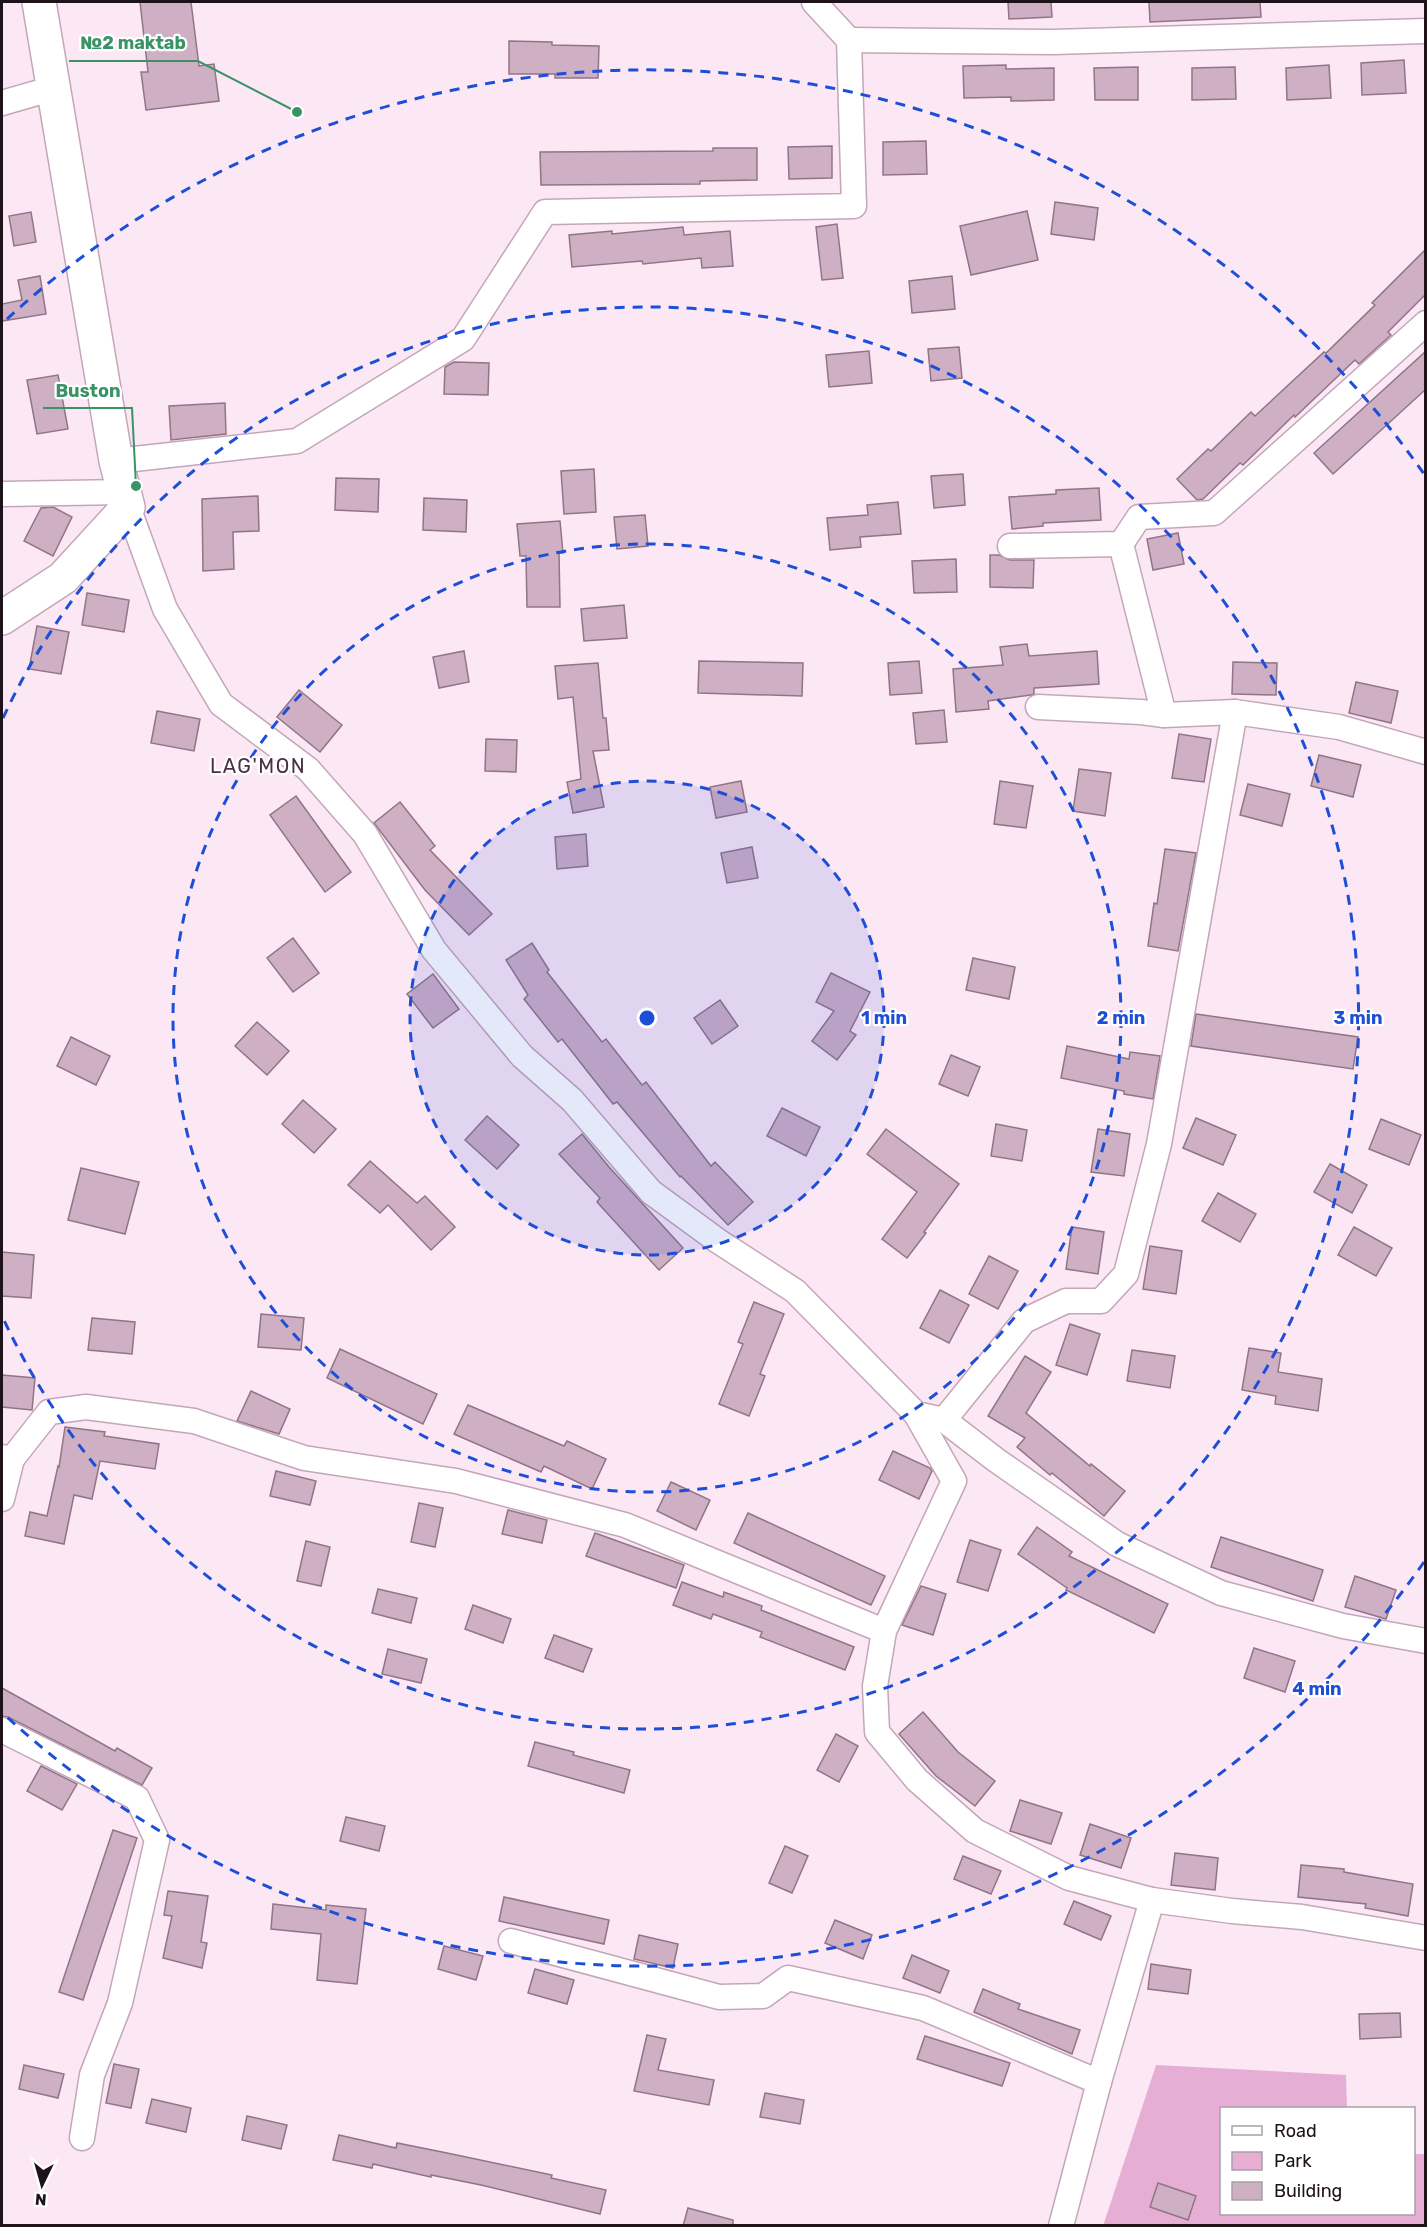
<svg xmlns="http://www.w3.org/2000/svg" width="1427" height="2227" font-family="Rubik,sans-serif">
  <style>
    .green { fill: #e6aed4 }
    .building { fill: #ceafc3; stroke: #917587; stroke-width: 1.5 }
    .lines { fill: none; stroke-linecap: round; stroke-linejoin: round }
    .street-casing { stroke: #c4a6ba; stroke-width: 27 }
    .secondary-casing { stroke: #c4a6ba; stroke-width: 36 }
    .street { stroke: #fff; stroke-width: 24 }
    .secondary { stroke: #fff; stroke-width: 33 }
    .ring { fill: none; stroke: #1d4ed8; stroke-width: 3; stroke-dasharray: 10 8 }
    .labels { text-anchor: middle; stroke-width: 4.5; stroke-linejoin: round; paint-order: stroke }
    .quarter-label { font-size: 20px; letter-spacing: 1.5px; fill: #4a3243; stroke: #fff }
    .centre { fill: #1d4ed8; stroke: #fff; stroke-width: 3 }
    .ring-label { font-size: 18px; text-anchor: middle; font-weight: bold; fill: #1d4ed8; stroke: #fff; stroke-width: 4.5; stroke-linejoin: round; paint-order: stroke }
    .leader { fill: none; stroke: #3a9267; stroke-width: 2 }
    .callout-dot { fill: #3a9267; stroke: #fff; stroke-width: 2 }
    .callout-label { font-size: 18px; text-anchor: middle; font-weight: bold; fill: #3a9267; stroke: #fff; stroke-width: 4.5; stroke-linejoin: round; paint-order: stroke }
  </style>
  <rect width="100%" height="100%" fill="#fce8f5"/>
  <path class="green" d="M1156 2065 1346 2075 1347 2108H1222V2214H1414V2154H1425V2225L1103 2226Z"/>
  <g class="building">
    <path d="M140 2H191L199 66 214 64 219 101 146 110 141 72H148Z"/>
    <path d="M1008 2H1051L1052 17 1009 19Z"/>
    <path d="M1149 2H1260L1261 17 1150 22Z"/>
    <path d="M509 41 552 42V45L599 46 598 78H555V74H509Z"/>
    <path d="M1404 60 1406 93 1362 95 1361 63Z"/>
    <path d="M1006 65V69L1054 68V100L1011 101V97L964 98 963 66Z"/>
    <path d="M1329 65 1331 98 1287 100 1286 68Z"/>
    <path d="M1138 67V100H1095L1094 68Z"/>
    <path d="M1235 67 1236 99 1192 100V68Z"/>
    <path d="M926 141 927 174 883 175V142Z"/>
    <path d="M832 146V178L789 179 788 147Z"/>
    <path d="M713 148H757V180L700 181V184L541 185 540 152 713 151Z"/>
    <path d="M1055 202 1098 208 1094 240 1051 234Z"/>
    <path d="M1027 211 1038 260 971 275 960 226Z"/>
    <path d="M31 212 36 242 14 246 9 216Z"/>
    <path d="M837 224 843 278 822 280 816 227Z"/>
    <path d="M683 227 684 235 730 231 733 266 702 268 701 258 643 264 642 261 572 267 569 235 612 231V234Z"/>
    <path d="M1425 250V295L1388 332 1391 335 1359 364 1355 360 1295 417 1294 415 1243 465 1240 463 1203 499 1197 500 1177 479 1208 449 1211 451 1251 412 1255 416 1324 352 1326 353 1375 305 1372 303Z"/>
    <path d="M40 276 46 314 2 321V304L22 300 18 280Z"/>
    <path d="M952 276 955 309 912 313 909 281Z"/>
    <path d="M959 347 962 378 931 381 928 349Z"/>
    <path d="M869 351 872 383 829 387 826 355Z"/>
    <path d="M1425 352V390L1333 474 1314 453Z"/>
    <path d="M454 362 489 363 488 395 444 394 445 367Z"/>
    <path d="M58 375 68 429 37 434 27 380Z"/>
    <path d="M225 403 226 434 171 440 169 406Z"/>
    <path d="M594 469 596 512 564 514 561 471Z"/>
    <path d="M963 474 965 505 934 508 931 476Z"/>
    <path d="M336 478 379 479 378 512 335 510Z"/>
    <path d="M1099 488 1101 520 1043 523V526L1012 529 1009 497 1056 494V490Z"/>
    <path d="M258 496 259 531 233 532 234 569 203 571 202 499Z"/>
    <path d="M424 498 467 500 466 532 423 530Z"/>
    <path d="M898 502 901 534 860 537 861 547 830 550 827 518 868 515 867 505Z"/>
    <path d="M53 507 72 517 53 556 24 541 41 508Z"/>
    <path d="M645 515 648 546 617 549 614 517Z"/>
    <path d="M560 521 563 553H559L560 607H527L526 556H520L517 524Z"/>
    <path d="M1178 533 1184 564 1153 570 1147 539Z"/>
    <path d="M990 555H999L1010 560H1034L1033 588 990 587Z"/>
    <path d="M956 559 957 592 914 593 912 561Z"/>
    <path d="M87 593 129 600 124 632 82 625Z"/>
    <path d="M624 605 627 638 584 641 581 609Z"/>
    <path d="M37 626 69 632 61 674 29 669Z"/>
    <path d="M1027 644 1029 656 1097 651 1099 684 1034 688V694L1031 695 988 701 989 709 956 712 953 669 1003 665 1000 647Z"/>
    <path d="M464 651 469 682 439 688 433 657Z"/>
    <path d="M699 661 803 663 802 696 698 693Z"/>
    <path d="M919 661 922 693 890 695 888 663Z"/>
    <path d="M1233 662 1277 663 1276 695 1232 694Z"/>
    <path d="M598 663 603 718H606L609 750 593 751 604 807 573 813 567 782 581 779 573 697 558 699 555 666Z"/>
    <path d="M1356 682 1398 691 1391 723 1349 713Z"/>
    <path d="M299 690 342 725 320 752 277 717Z"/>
    <path d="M944 710 947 742 916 744 913 713Z"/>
    <path d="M157 711 200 719 194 751 151 743Z"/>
    <path d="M1179 734 1211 739 1204 782 1172 778Z"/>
    <path d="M486 739 517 740 516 772 485 771Z"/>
    <path d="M1319 755 1361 765 1353 797 1311 786Z"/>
    <path d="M1079 769 1111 773 1105 816 1073 811Z"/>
    <path d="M741 781 747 812 716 818 710 787Z"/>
    <path d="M1000 781 1033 786 1026 828 994 824Z"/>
    <path d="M1248 784 1290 794 1282 826 1240 815Z"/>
    <path d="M296 796 351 872 325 892 270 815Z"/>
    <path d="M400 802 435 846 430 850 492 914 469 935 425 890 374 823Z"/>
    <path d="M586 834 588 866 557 869 555 837Z"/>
    <path d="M752 847 758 878 727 883 721 853Z"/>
    <path d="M1165 849 1196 853 1178 951 1148 946 1154 903 1157 904Z"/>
    <path d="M293 938 319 973 293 992 267 958Z"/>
    <path d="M532 943 549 970 547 972 602 1042 606 1039 642 1085 646 1082 711 1166 715 1162 753 1202 728 1225 681 1176 680 1177 617 1102 613 1104 562 1039 558 1042 524 999 528 995 506 960Z"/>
    <path d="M973 958 1015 967 1009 999 966 990Z"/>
    <path d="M831 973 870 992 850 1031 856 1035 837 1060 812 1041 834 1011 816 1002Z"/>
    <path d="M433 974 459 1009 433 1028 407 994Z"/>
    <path d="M720 1000 738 1026 712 1044 694 1018Z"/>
    <path d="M1196 1014 1358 1037 1353 1069 1191 1046Z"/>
    <path d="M257 1022 289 1051 267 1075 235 1046Z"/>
    <path d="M71 1037 110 1056 96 1085 57 1066Z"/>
    <path d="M1067 1046 1129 1059 1130 1052 1160 1056 1153 1099 1124 1094V1091L1061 1078Z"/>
    <path d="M951 1055 980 1067 968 1096 939 1084Z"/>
    <path d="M303 1100 336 1129 314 1153 282 1124Z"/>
    <path d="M782 1108 820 1127 806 1156 767 1136Z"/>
    <path d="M487 1116 519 1145 497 1169 465 1140Z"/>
    <path d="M1196 1118 1236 1135 1223 1165 1183 1148Z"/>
    <path d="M1381 1119 1421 1135 1409 1165 1369 1149Z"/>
    <path d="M996 1124 1027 1130 1022 1161 991 1156Z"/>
    <path d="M886 1129 959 1184 924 1232 926 1233 907 1258 882 1239 917 1192 867 1154Z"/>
    <path d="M1098 1129 1130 1134 1124 1176 1091 1172Z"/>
    <path d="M582 1134 609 1167 683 1248 659 1270 597 1202 600 1198 559 1154Z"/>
    <path d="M370 1161 417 1203 425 1196 455 1227 431 1250 388 1205 380 1213 348 1185Z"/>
    <path d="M1330 1164 1367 1185 1352 1213 1314 1192Z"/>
    <path d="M81 1168 139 1182 125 1234 68 1220Z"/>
    <path d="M1218 1193 1256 1214 1240 1242 1202 1221Z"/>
    <path d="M1072 1227 1104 1232 1098 1274 1066 1269Z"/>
    <path d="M1354 1227 1392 1248 1376 1276 1338 1255Z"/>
    <path d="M1150 1246 1182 1251 1176 1294 1143 1289Z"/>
    <path d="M2 1252 34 1255 31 1298 2 1296Z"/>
    <path d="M989 1256 1018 1271 998 1309 969 1294Z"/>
    <path d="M940 1290 969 1305 949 1343 920 1328Z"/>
    <path d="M754 1302 784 1314 760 1374 765 1376 749 1416 719 1404 743 1344 738 1342Z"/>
    <path d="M261 1314 304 1318 301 1350 258 1347Z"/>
    <path d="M92 1318 135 1322 132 1354 88 1350Z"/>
    <path d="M1070 1324 1100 1334 1087 1375 1056 1365Z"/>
    <path d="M1249 1348 1281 1353 1278 1372 1322 1379 1318 1411 1275 1404 1276 1396 1242 1390Z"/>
    <path d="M340 1349 437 1394 423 1424 327 1378Z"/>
    <path d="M1132 1350 1175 1356 1170 1388 1127 1381Z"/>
    <path d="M1025 1356 1051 1372 1026 1413 1090 1466 1091 1464 1125 1491 1104 1516 1052 1473 1050 1475 1017 1447 1025 1438 988 1416Z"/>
    <path d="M2 1375 35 1378 32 1410 2 1407Z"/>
    <path d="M251 1391 290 1409 279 1434 237 1421Z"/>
    <path d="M468 1405 564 1446 567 1441 606 1459 592 1489 544 1466 541 1472 454 1434Z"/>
    <path d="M65 1427 105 1432 104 1436 159 1444 155 1469 100 1461 92 1499 74 1495 64 1544 25 1536 30 1512 47 1516 58 1466 59 1467Z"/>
    <path d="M893 1451 930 1468 932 1471 919 1499 879 1480Z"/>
    <path d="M276 1471 316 1481 310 1505 270 1496Z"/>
    <path d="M671 1482 710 1500 696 1530 657 1511Z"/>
    <path d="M419 1503 443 1508 435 1547 411 1542Z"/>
    <path d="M508 1510 547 1520 542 1543 502 1534Z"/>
    <path d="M748 1513 885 1576 871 1605 734 1543Z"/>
    <path d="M1037 1527 1072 1552 1069 1556 1168 1604 1154 1633 1066 1590 1067 1588 1018 1554Z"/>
    <path d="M595 1533 684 1565 676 1588 586 1556Z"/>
    <path d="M1221 1537 1323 1570 1313 1601 1211 1567Z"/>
    <path d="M970 1540 1001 1550 988 1591 957 1582Z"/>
    <path d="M306 1541 330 1547 321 1586 297 1581Z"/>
    <path d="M1355 1576 1396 1590 1386 1619 1345 1607Z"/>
    <path d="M682 1582 723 1597 724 1592 762 1606 761 1610 854 1647 845 1670 760 1637 762 1632 713 1614 711 1619 673 1605Z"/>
    <path d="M921 1586 946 1594 933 1635 902 1625Z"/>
    <path d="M378 1589 417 1598 411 1623 372 1613Z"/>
    <path d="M473 1605 511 1619 503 1643 465 1629Z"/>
    <path d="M554 1635 592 1649 583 1672 545 1658Z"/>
    <path d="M1254 1648 1295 1661 1285 1692 1244 1678Z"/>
    <path d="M388 1649 427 1659 421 1683 382 1674Z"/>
    <path d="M2 1688 115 1751 117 1748 152 1768 142 1785 8 1717 2 1716Z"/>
    <path d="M923 1712 958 1752 995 1781 975 1806 936 1776 899 1734Z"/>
    <path d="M836 1734 858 1746 839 1782 817 1770Z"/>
    <path d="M535 1742 574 1752 573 1755 630 1770 624 1793 528 1766Z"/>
    <path d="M41 1766 77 1784 62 1810 27 1791Z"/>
    <path d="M1020 1800 1062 1813 1051 1844 1010 1831Z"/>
    <path d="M346 1817 385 1826 379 1851 340 1841Z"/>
    <path d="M1090 1824 1131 1838 1121 1868 1080 1855Z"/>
    <path d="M113 1830 137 1838 83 2000 59 1992Z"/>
    <path d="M785 1846 808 1856 792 1893 769 1883Z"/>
    <path d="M1175 1853 1218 1858 1215 1890 1171 1885Z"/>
    <path d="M963 1856 1001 1871 991 1894 954 1879Z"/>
    <path d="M1301 1865 1344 1869V1872L1413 1884 1408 1916 1365 1908 1366 1904 1298 1897Z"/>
    <path d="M168 1891 208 1896 201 1942 207 1943 202 1968 163 1958 172 1916 164 1915Z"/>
    <path d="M504 1897 609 1920 604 1944 499 1921Z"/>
    <path d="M1074 1901 1111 1916 1101 1940 1064 1924Z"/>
    <path d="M273 1904 326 1910V1905L366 1909 357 1984 317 1980 321 1934 271 1929Z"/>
    <path d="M835 1920 872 1935 863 1959 825 1943Z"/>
    <path d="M639 1935 678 1944 673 1968 634 1959Z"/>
    <path d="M444 1946 483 1956 476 1980 438 1969Z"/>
    <path d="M912 1955 949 1971 940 1993 903 1978Z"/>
    <path d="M1151 1964 1191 1970 1188 1994 1148 1989Z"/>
    <path d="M535 1969 574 1980 567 2004 528 1993Z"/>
    <path d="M983 1989 1020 2004 1018 2009 1080 2030 1072 2054 974 2012Z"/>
    <path d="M1400 2013 1401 2037 1360 2039 1359 2014Z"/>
    <path d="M647 2035 666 2039 658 2070 714 2080 709 2105 634 2091Z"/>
    <path d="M925 2036 1010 2063 1002 2086 917 2059Z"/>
    <path d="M114 2064 139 2069 131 2108 106 2103Z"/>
    <path d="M24 2065 64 2074 58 2098 19 2089Z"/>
    <path d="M765 2093 804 2100 800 2124 760 2117Z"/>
    <path d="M152 2099 191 2108 186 2132 146 2123Z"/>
    <path d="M247 2116 287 2125 281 2149 242 2140Z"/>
    <path d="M339 2135 396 2148 397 2143 447 2153 552 2175 551 2178 606 2190 600 2214 481 2185 431 2175V2177L373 2164 372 2168 333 2160Z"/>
    <path d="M1158 2183 1196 2196 1188 2220 1150 2207Z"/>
    <path d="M688 2208 733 2220V2226H683Z"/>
  </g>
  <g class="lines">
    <g class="street-casing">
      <g id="street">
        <path d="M849 40 1053 42 1426 31"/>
        <path d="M2 103 54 88"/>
        <path d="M116 461 297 441 463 339 545 212 854 206 849 40 814 2"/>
        <path d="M2 494 124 492"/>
        <path d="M128 507 165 609 221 704 308 769 365 834 434 950 522 1056 572 1100 651 1192 718 1241 795 1291 916 1414 944 1420 996 1460 1117 1544 1221 1593 1343 1626 1426 1641"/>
        <path d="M1121 544 1164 715"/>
        <path d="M1010 546 1121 544 1139 517 1214 513 1426 323"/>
        <path d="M1038 707 1141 712 1164 715 1235 712 1339 727 1426 752"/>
        <path d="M916 1414 954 1481 884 1631 875 1686 877 1732 917 1780 975 1831 1069 1878 1152 1900 1232 1911 1302 1917 1426 1938"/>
        <path d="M944 1420 1024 1321 1066 1301H1101L1126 1274 1159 1144 1235 712"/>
        <path d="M2 1457 12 1459 49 1412 86 1407 194 1421 304 1458 456 1481 625 1525 884 1631"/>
        <path d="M2 1499 12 1459"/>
        <path d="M2 1730 137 1798 157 1840 120 2003 92 2075 82 2138"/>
        <path d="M511 1941 719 1997 763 1996 788 1978 923 2008 1099 2082"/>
        <path d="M1061 2226 1099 2082 1152 1900"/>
      </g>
    </g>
    <g class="secondary-casing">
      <path id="secondary" d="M2 618 63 578 128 507 116 461 39 2"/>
    </g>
    <use href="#street" class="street"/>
    <use href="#secondary" class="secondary"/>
  </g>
  <circle cx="647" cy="1018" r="237" fill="#1d4ed8" fill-opacity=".12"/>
  <g class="ring">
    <circle cx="647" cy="1018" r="237"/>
    <circle cx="647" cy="1018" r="474"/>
    <path d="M3 718A711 711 0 1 1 3 1318"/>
    <path d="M1424 1562A948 948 0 0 1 7 1717M7 319A948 948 0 0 1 1424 474"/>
  </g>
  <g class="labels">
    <g class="quarter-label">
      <text x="258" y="773">LAG'MON</text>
    </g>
  </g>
  <circle cx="647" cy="1018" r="9" class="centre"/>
  <g class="ring-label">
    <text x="884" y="1024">1 min</text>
    <text x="1121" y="1024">2 min</text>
    <text x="1358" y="1024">3 min</text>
    <text x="1317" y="1695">4 min</text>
  </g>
  <path class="leader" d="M297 112L198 61H69M136 486L132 408H43"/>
  <g class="callout-dot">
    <circle cx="297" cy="112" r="6"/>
    <circle cx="136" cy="486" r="6"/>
  </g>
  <g class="callout-label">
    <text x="133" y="49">№2 maktab</text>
    <text x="88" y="397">Buston</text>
  </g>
  <rect width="1427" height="2227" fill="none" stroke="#1e131a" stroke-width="6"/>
  <rect x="1220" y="2107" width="195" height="108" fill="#ffffff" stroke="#a5a1a3" stroke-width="1.5"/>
  <rect x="1232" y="2126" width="30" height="9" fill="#ffffff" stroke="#a5a1a3" stroke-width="1.5"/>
  <text x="1274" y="2137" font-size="18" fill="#1e131a">Road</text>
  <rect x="1232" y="2152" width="30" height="18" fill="#e6aed4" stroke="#a5a1a3" stroke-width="1.5"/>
  <text x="1274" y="2167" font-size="18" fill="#1e131a">Park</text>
  <rect x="1232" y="2182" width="30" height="18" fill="#ceafc3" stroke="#a5a1a3" stroke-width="1.5"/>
  <text x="1274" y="2197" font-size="18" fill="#1e131a">Building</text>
  <g transform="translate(42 2185) rotate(185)" stroke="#ffffff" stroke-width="4.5" paint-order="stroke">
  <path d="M0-4.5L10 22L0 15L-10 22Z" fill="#1e131a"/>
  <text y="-9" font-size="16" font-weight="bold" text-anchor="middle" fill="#1e131a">N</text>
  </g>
</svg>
